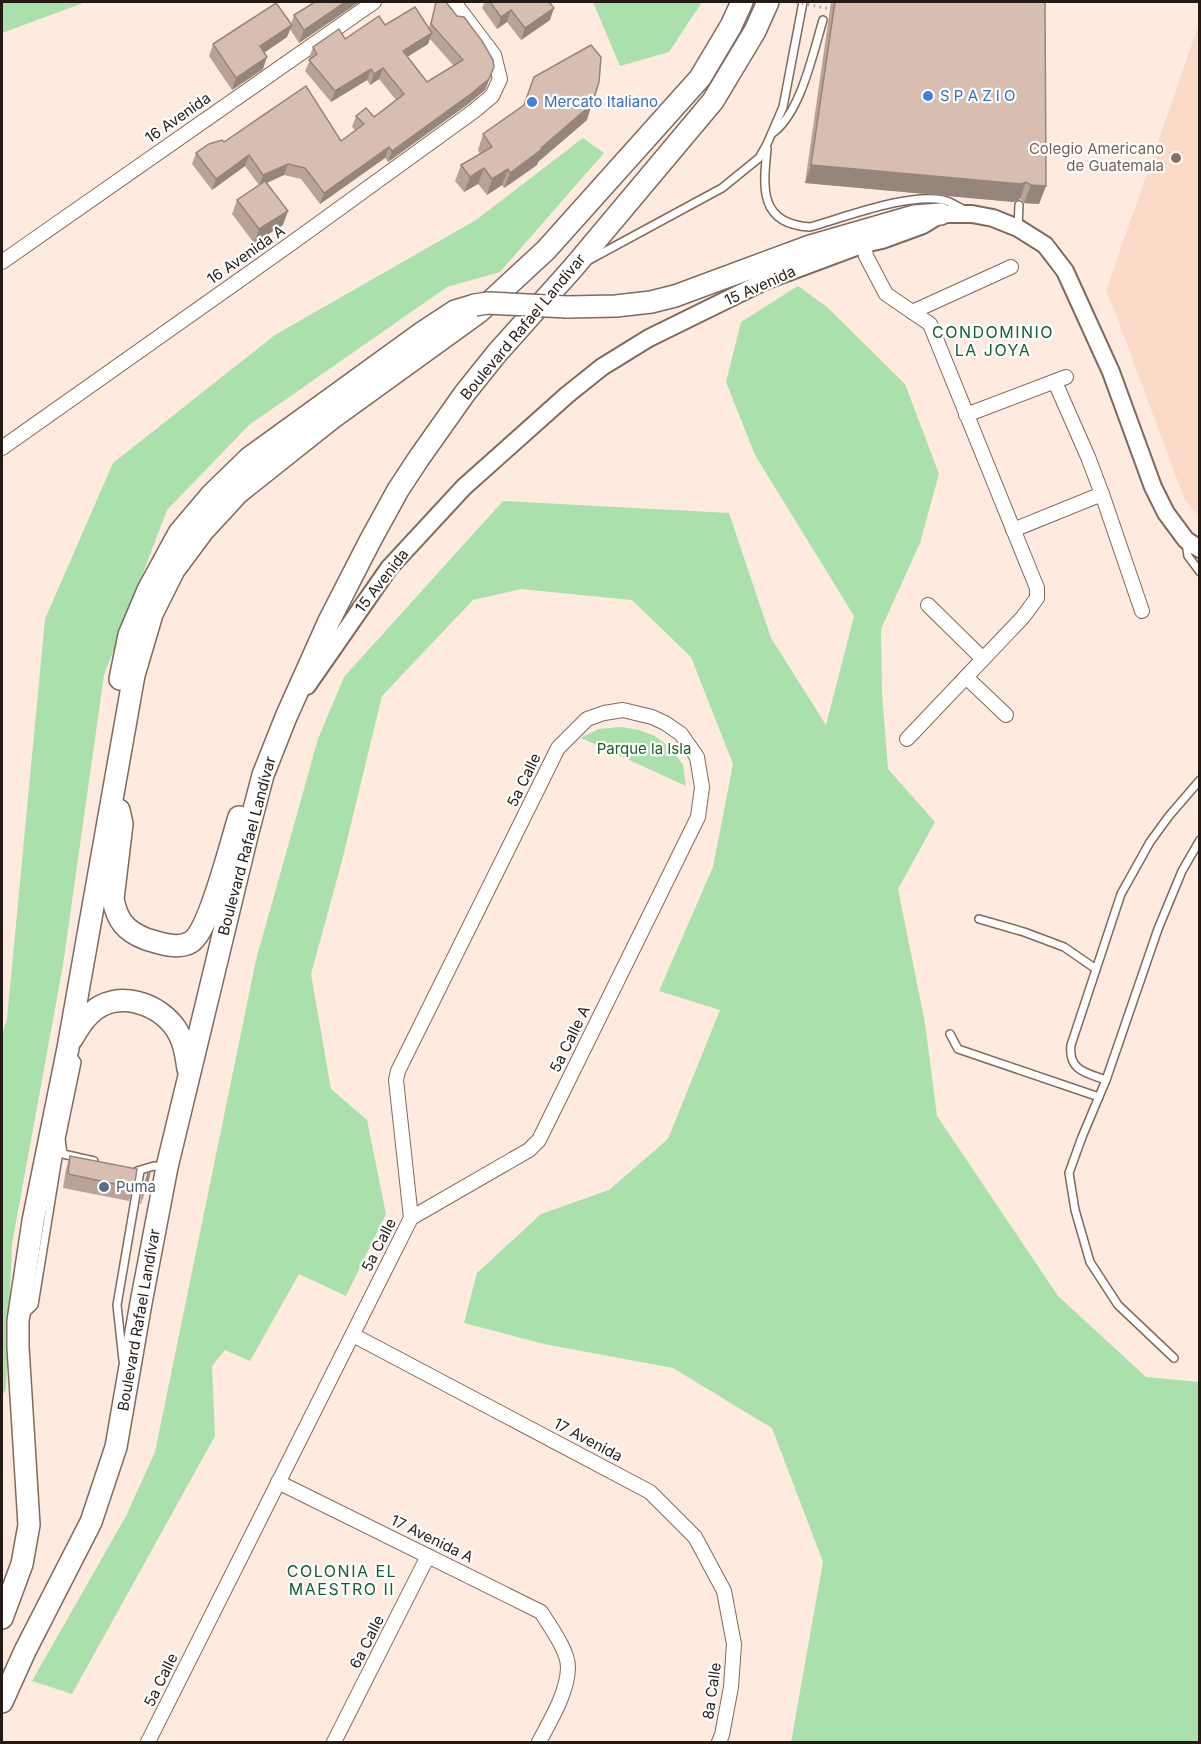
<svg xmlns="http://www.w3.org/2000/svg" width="1201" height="1744" font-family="Inter,sans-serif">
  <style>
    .built { fill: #fbdbc7 }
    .green { fill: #aae0ab }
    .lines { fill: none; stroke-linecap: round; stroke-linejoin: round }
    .service-casing { stroke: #7f6a5c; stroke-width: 10 }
    .minor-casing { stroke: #7f6a5c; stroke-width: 16 }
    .tertiary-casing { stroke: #7f6a5c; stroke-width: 20 }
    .primary-casing { stroke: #7f6a5c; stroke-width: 24 }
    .service { stroke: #fff; stroke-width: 7 }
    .minor { stroke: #fff; stroke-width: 14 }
    .tertiary { stroke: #fff; stroke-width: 16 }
    .primary { stroke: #fff; stroke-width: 21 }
    .primary-bridge-casing { stroke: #7f6a5c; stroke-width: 24; stroke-linecap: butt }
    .path-bridge { stroke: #b1a197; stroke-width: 3; stroke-dasharray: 1.5 4.5; stroke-linecap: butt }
    .primary-bridge { stroke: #fff; stroke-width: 21 }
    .wall { fill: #b9a397; fill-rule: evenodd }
    .shaded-wall { fill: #96857b }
    .building { fill: #d7beb0; stroke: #96857b; stroke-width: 1.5 }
    .shop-dot { fill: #3f7fe0; stroke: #fff; stroke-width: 2 }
    .education-dot { fill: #8d6e63; stroke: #fff; stroke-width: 2 }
    .service-dot { fill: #5c6f8a; stroke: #fff; stroke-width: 2 }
    .labels { text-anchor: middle; stroke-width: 4.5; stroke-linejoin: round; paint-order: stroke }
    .shop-label { font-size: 15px; fill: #366cbe; stroke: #fff; text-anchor: start }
    .street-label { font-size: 15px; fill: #241b16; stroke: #fff }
    .education-label { font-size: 15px; fill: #785e54; stroke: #fff; text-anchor: end }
    .park-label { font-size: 15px; fill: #156421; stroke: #fff }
    .service-label { font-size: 15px; fill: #4e5e75; stroke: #fff; text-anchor: start }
    .neighbourhood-label { font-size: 16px; letter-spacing: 1.5px; fill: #116036; stroke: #fff }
  </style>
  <rect width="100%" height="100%" fill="#feeade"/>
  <path class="built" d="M1199 24V515L1192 509 1184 498 1112 304 1106 291Z"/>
  <g class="green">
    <path d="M2 2H86L2 33Z"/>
    <path d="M593 2H702L669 52 620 66Z"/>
    <path d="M583 138 604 153 500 272 447 287 249 425 167 510 104 675 63 965 12 1244 6 1389 2 1396V1035L7 1019 45 619 113 463 275 335 476 220Z"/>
    <path d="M798 286 827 307 905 384 939 474 920 543 881 629 882 693 888 769 935 822 898 889 925 1023 937 1116 1058 1296 1146 1377 1199 1382V1742H791L823 1562 772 1428 673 1368 544 1344 464 1323 477 1273 541 1214 609 1190 668 1139 720 1010 659 991 713 867 733 764 691 657 632 600 521 589 473 600 382 696 343 857 311 974 331 1089 367 1120 386 1214 346 1296 299 1274 250 1361 225 1350 212 1366 215 1436 72 1694 32 1681 126 1516 155 1452 256 960 318 739 344 677 503 501 729 513 771 638 826 725 854 616 755 455 726 382 741 322Z"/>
    <path d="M621 727 639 730 655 736 671 748 683 765 686 786 581 738 598 729Z"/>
  </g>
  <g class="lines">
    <g class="service-casing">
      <g id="service">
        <path d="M774 132C801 111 813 53 823 20"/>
        <path d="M767 149C763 188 759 224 810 227 846 217 907 193 943 200 950 201 958 207 965 210"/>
        <path d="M1018 228 1019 205"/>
        <path d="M591 259 722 188 759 158 767 144 783 107 803 2"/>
        <path d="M1186 543 1188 556 1200 572"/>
        <path d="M979 919 1024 932 1064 947 1096 969"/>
        <path d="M950 1034 958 1049 1099 1097"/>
        <path d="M71 1053 77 1062 61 1139 63 1154 94 1161"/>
        <path d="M1106 1080C1087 1073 1068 1071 1071 1045L1121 894 1150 842 1169 816 1200 780"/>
        <path d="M137 1171 154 1166 164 1167"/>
        <path d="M25 1314 34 1305 60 1145"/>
        <path d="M1174 1358 1118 1305 1090 1262 1075 1210 1069 1173 1082 1137 1106 1080 1158 929 1182 871 1200 840"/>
        <path d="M123 1360 117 1305 140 1171"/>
      </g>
    </g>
    <g class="minor-casing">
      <g id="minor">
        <path d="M864 244 866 256 886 294 930 324 1037 588V598L1023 617 907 739"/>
        <path d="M2 262 374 2"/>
        <path d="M912 312 1011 267"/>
        <path d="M1055 382 1088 457 1102 494"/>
        <path d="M966 415 1066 377"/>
        <path d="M2 448 289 245 474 111 492 96 500 79 494 55 454 2"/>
        <path d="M1013 530 1102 494 1142 611"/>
        <path d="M928 605 983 659"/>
        <path d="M966 677 1006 715"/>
        <path d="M353 1335 650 1492 695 1537 724 1591 734 1644 731 1687 722 1735 719 1742"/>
        <path d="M278 1482 541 1612C550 1626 568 1651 568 1667 568 1692 550 1721 539 1742"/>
        <path d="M148 1742 411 1218 396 1080 398 1071 558 748 587 719 604 713 623 710 652 717 665 723 681 734 697 757 702 787 698 817 539 1140 529 1150 411 1218"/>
        <path d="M334 1742 428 1556"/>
      </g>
    </g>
    <g class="tertiary-casing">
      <path id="tertiary" d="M307 686 389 568 464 487 567 395 602 367 649 338 767 280 864 244 882 240 923 225 941 214H972L993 218 1018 228 1045 245 1065 271 1111 372 1153 487 1166 513 1186 540 1200 549"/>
    </g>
    <g class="primary-casing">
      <g id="primary">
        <path d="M567 307 616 306 651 302 675 296 810 246 914 216 941 214"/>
        <path d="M120 679 129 635 148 590 179 533 212 494 249 458 423 332 455 311 475 305"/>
        <path d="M119 810 122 824 113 899C117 920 125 931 146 939 159 943 178 950 191 942 210 930 231 841 239 817"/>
        <path d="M72 1039C77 1030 83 1020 91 1013 117 989 159 1003 176 1029 184 1041 186 1055 188 1069"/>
        <path d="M2 1618 22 1564 29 1525 18 1347V1321L33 1221 68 1048 134 675 152 614 174 570 203 531 238 493 331 419 479 312 546 250 700 78 731 26 742 2"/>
        <path d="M2 1702 25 1651 91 1522 116 1447 141 1303 167 1167 247 836 263 775 286 717 329 621 370 541 398 490 419 458 465 393 497 353 573 268 713 101 755 31 768 2"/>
      </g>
    </g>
    <use href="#service" class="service"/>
    <use href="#minor" class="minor"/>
    <use href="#tertiary" class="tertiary"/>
    <use href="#primary" class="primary"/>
    <g class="primary-bridge-casing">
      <path id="primary-bridge" d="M475 305 488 303 567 307"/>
    </g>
    <path class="path-bridge" d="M796 2 830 9"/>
    <use href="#primary-bridge" class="primary-bridge"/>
  </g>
  <g class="wall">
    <path d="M312 2H359L299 43 290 29 287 37 264 53 263 69 232 90 209 56 213 44 291 24 294 15 313 3Z"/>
    <path d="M436 2 490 78 485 90 468 104 388 162 385 158 320 204 301 179 284 175 267 183 283 225 254 243 232 214 237 200 259 185 245 166 212 190 192 164 196 153 224 142 341 141 355 130 352 127 356 116 374 117 396 100 379 79 370 85 367 80 331 102 305 71 310 60 309 58 313 47 345 39 385 25 429 28ZM430 39 454 66 427 82 407 57 428 44Z"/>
    <path d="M485 2H549L550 20 521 40 507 22 497 29 482 8Z"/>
    <path d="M831 2H1045L1046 186 1039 204 1024 203 1020 199 1014 202 805 183Z"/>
    <path d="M587 120 538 162 537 165 504 188 502 185 487 195 478 184 464 192 455 181 461 165 480 154 478 150 483 134Z"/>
    <path d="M70 1156 134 1188 129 1201 63 1188 66 1169Z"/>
    <path d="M148 1172 146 1190 141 1204H140L143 1185Z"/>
  </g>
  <g class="shaded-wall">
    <path d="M345 2H359L299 43 304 30Z"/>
    <path d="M554 8 550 20 521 40 525 28Z"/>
    <path d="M511 10 507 22 497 29 501 17Z"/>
    <path d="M292 25 287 37 256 58 260 46Z"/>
    <path d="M432 33 428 44 399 62 403 51Z"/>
    <path d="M267 57 263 69 232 90 236 78Z"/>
    <path d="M494 67 485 90 468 104 388 162 392 151Z"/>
    <path d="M383 68 379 79 370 85 374 74Z"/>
    <path d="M371 69 367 80 331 102 335 91Z"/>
    <path d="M592 104 587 120 538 162 537 165 504 188 510 173 541 148Z"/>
    <path d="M389 147 385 158 320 204 324 193Z"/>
    <path d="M249 155 245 166 212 190 216 179Z"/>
    <path d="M288 164 284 175 259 186 263 175Z"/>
    <path d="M811 165 1026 182 1020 199 1014 202 805 183Z"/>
    <path d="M484 168 478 184 464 192 470 177Z"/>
    <path d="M508 169 502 185 487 195 492 179Z"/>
    <path d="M1031 185 1046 186 1039 204 1024 203Z"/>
    <path d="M288 211 283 225 254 243 259 229Z"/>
  </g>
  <g class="building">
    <path d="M315 2H345L304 30 294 15Z"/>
    <path d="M436 2H446L457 16 464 17 482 41 493 60 494 67 489 79 472 93 392 151 389 147 324 193 305 168 288 164 263 175 249 155 216 179 196 153 209 144 222 140 224 142 306 86 341 141 364 124 356 116 366 108 374 117 404 94 383 68 374 74 371 69 335 91 309 60 317 54 313 47 339 29 345 39 379 16 385 25 415 7 432 33 403 51 427 82 463 60 431 24Z"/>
    <path d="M490 2H549L554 8 525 28 511 10 501 17Z"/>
    <path d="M835 2H1045L1046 186 1031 185 1026 182 1021 184 811 165Z"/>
    <path d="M276 3 292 25 260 46 267 57 236 78 213 44Z"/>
    <path d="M591 45 601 57 599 82 592 104 541 148 542 149 510 173 508 169 492 179 484 168 470 177 461 165 492 147 483 134 524 105 534 77Z"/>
    <path d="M265 181 288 211 259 229 237 200Z"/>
    <path d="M70 1156 137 1169 134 1188 68 1174Z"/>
    <path d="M148 1172H150L146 1190H145Z"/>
  </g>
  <g class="shop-dot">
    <circle cx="928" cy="96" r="6"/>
    <circle cx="532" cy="102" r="6"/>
  </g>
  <circle class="education-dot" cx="1176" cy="158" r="6"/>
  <circle class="service-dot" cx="104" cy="1187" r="6"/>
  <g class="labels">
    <g class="shop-label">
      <text x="940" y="101">S P A Z I O</text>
      <text x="544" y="107">Mercato Italiano</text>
    </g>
    <g class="street-label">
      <text transform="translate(178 118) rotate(-35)" y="5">16 Avenida</text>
      <text transform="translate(246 255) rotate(-35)" y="5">16 Avenida A</text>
      <text transform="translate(760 286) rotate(-24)" y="5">15 Avenida</text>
      <text transform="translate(523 327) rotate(-50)" y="5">Boulevard Rafael Landívar</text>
      <text transform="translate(382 581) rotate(-52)" y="5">15 Avenida</text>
      <text transform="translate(524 780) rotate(-64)" y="5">5a Calle</text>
      <text transform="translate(247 846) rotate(-75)" y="5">Boulevard Rafael Landívar</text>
      <text transform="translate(570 1039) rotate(-64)" y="5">5a Calle A</text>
      <text transform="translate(379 1245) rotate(-63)" y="5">5a Calle</text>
      <text transform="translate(139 1320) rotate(-80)" y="5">Boulevard Rafael Landívar</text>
      <text transform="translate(588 1440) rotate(28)" y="5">17 Avenida</text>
      <text transform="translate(432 1539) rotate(26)" y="5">17 Avenida A</text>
      <text transform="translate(367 1642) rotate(-63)" y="5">6a Calle</text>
      <text transform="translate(161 1680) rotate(-64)" y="5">5a Calle</text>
      <text transform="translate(712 1691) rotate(-82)" y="5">8a Calle</text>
    </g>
    <g class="education-label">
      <text x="1164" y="154">Colegio Americano<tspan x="1164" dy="17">de Guatemala</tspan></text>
    </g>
    <g class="park-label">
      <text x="644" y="754">Parque la Isla</text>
    </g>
    <g class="service-label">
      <text x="116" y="1192">Puma</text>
    </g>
    <g class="neighbourhood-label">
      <text x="993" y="338">CONDOMINIO<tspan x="993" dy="18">LA JOYA</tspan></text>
      <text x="342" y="1577">COLONIA EL<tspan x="342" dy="18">MAESTRO II</tspan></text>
    </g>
  </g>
  <rect width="1201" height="1744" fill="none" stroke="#241b16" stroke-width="6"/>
</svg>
